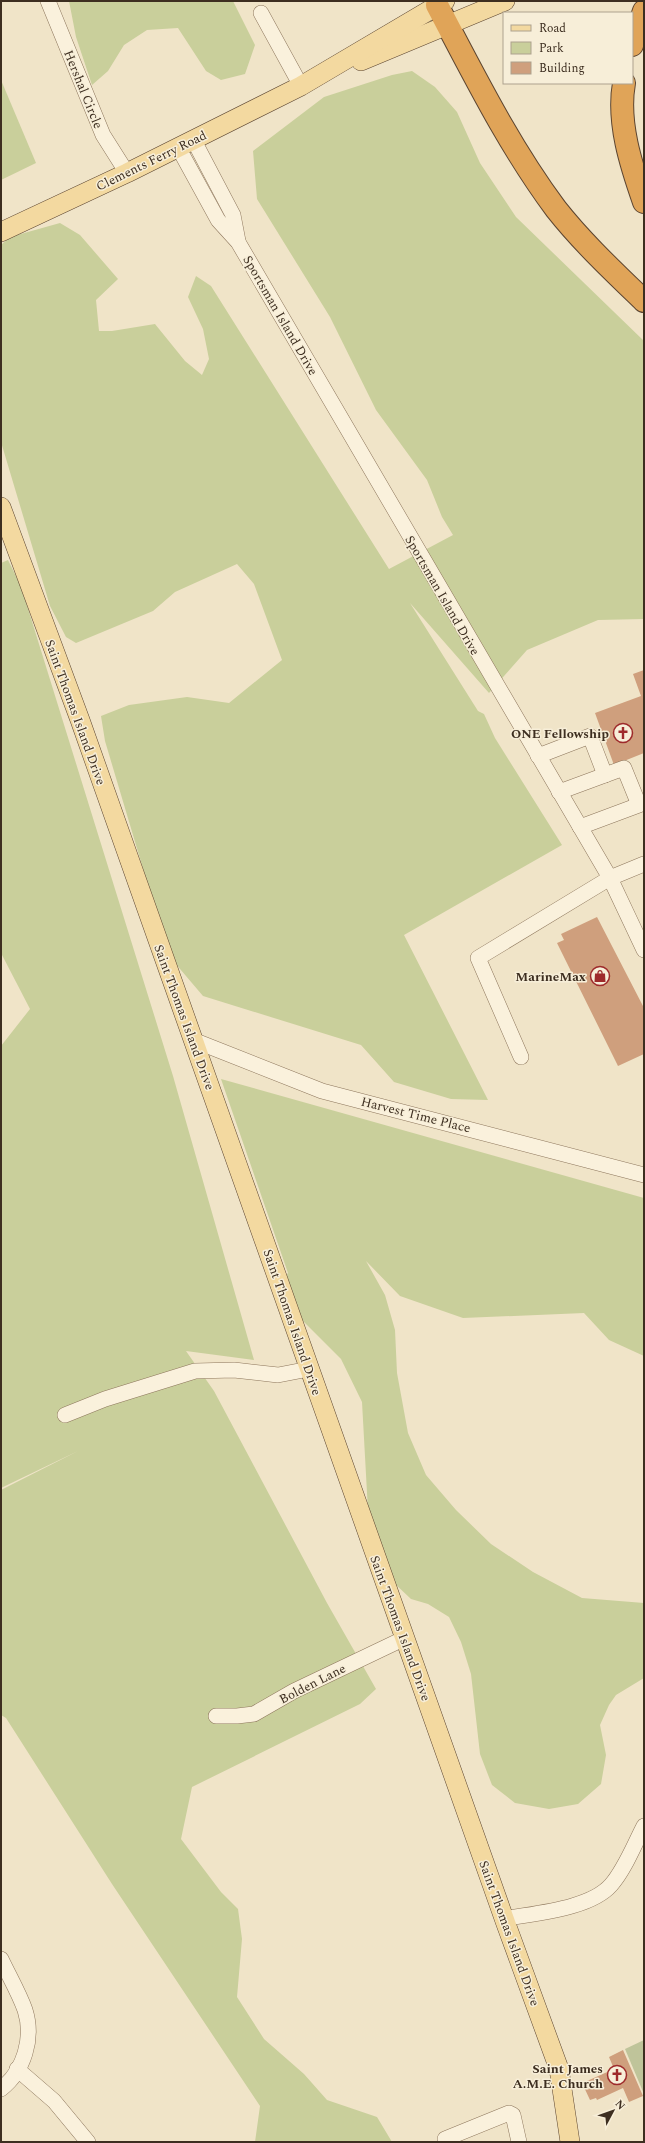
<svg xmlns="http://www.w3.org/2000/svg" width="645" height="2143" font-family="Spectral,serif">
  <style>
    .green { fill: #c9cf9b }
    .cemetery { fill: #bfc49a }
    .building { fill: #cf9f7d }
    .lines { fill: none; stroke-linecap: round; stroke-linejoin: round }
    .minor-casing { stroke: #8d765c; stroke-width: 16 }
    .major-casing { stroke: #5b4430; stroke-width: 20 }
    .highway-casing { stroke: #5b4430; stroke-width: 24 }
    .minor { stroke: #faf1dc; stroke-width: 15 }
    .major { stroke: #f3d9a0; stroke-width: 19 }
    .highway { stroke: #e0a458; stroke-width: 22 }
    .labels { text-anchor: middle; stroke-width: 3; stroke-linejoin: round; paint-order: stroke }
    .street-label { font-size: 13px; fill: #3d2e20; stroke: #f7eed8 }
    .poi-label { font-size: 13px; font-weight: bold; fill: #3d2e20; stroke: #f7eed8; text-anchor: end }
  </style>
  <rect width="100%" height="100%" fill="#f0e4c8"/>
  <g class="green">
    <path d="M69 1H233L255 45 245 74 221 80 206 71 178 28 147 30 124 45 108 71 92 85 76 37Z"/>
    <path d="M412 71 435 87 457 112 480 163 516 217 644 341V619L598 620 527 650 489 693 410 603 478 711 484 714 495 738 562 845 404 935 488 1100 451 1099 394 1082 361 1045 203 996 169 956 105 741 101 716 129 705 187 697 229 703 282 660 254 584 237 564 175 592 153 611 76 643 66 637 50 606 1 442V245L10 237 60 223 80 235 118 279 96 300 99 331H112L155 324 185 361 202 375 209 359 203 329 188 297 196 276 211 286 389 569 453 535 442 517 427 480 376 410 330 317 257 199 253 151 324 97 392 75Z"/>
    <path d="M1 80 36 163 1 180Z"/>
    <path d="M8 560 21 586 173 1076 254 1360 186 1351 214 1391 327 1603 376 1689 360 1704 192 1787 181 1839 221 1892 238 1909 242 1939 237 1997 264 2039 304 2074 327 2100 377 2117 392 2142H255L260 2106 112 1884 6 1718 1 1715V1490L78 1451 1 1488V1046L30 1009 1 953V563Z"/>
    <path d="M221 1079 644 1198V1356L609 1340 584 1313 463 1318 400 1296 366 1261 385 1295 395 1330 397 1373 408 1433 426 1475 456 1510 491 1544 533 1572 582 1598 644 1603V1678L616 1695 609 1705 600 1725 606 1755 601 1784 578 1804 549 1809 515 1803 492 1785 480 1754 471 1674 461 1642 449 1617 428 1604 411 1599 393 1582 368 1511 362 1402 341 1359 299 1317 284 1279 288 1273Z"/>
  </g>
  <path class="cemetery" d="M644 2040V2094L625 2049Z"/>
  <g class="building">
    <path d="M644 670V753L614 765 595 713 641 696 633 674Z"/>
    <path d="M597 917 644 1008V1054L618 1066 557 943 564 940 561 934Z"/>
    <path d="M623 2050 643 2096 629 2102 623 2088 597 2100 596 2098 590 2100 583 2085 587 2083V2081L614 2069 609 2057Z"/>
  </g>
  <g class="lines">
    <g class="minor-casing">
      <g id="minor">
        <path d="M48 1 103 135 127 173"/>
        <path d="M261 13 301 86"/>
        <path d="M193 139 233 215 238 241"/>
        <path d="M178 147 218 220 238 242 610 878 644 950"/>
        <path d="M538 756 590 736 605 775 624 768 639 805 580 827"/>
        <path d="M559 792 605 775"/>
        <path d="M193 1040 322 1091 644 1175"/>
        <path d="M521 1057 478 958 610 878 644 864"/>
        <path d="M65 1415 105 1399 195 1371 234 1370 278 1375 309 1369"/>
        <path d="M216 1716H237L254 1714 294 1691 405 1638"/>
        <path d="M504 1919C535 1913 590 1909 611 1885 625 1869 634 1845 644 1826"/>
        <path d="M1 1959C9 1976 19 1993 25 2010 34 2038 24 2071 1 2089"/>
        <path d="M17 2069 54 2101 88 2142"/>
        <path d="M446 2142 445 2139 509 2113 513 2115 519 2142"/>
      </g>
    </g>
    <g class="major-casing">
      <g id="major">
        <path d="M361 61 505 1"/>
        <path d="M1 232 127 173 301 86 445 1"/>
        <path d="M1 507 80 720 506 1924 559 2069 570 2142"/>
      </g>
    </g>
    <g class="highway-casing">
      <g id="highway">
        <path d="M437 5C474 75 509 146 556 209 582 242 614 272 644 301"/>
        <path d="M632 45 644 11"/>
        <path d="M624 83C617 122 631 165 644 202"/>
      </g>
    </g>
    <use href="#minor" class="minor"/>
    <use href="#major" class="major"/>
    <use href="#highway" class="highway"/>
  </g>
  <defs>
    <g id="church-ring" transform="scale(1)"><circle r="9.5" fill="#f7eed8" stroke="#9e2a2b" stroke-width="1.5"/><path d="M-1.2-6h2.4v3.5h3.3v2.4h-3.3V6h-2.4V-.1h-3.3v-2.4h3.3Z" fill="#9e2a2b"/></g>
    <g id="shop-ring" transform="scale(1)"><circle r="9.5" fill="#f7eed8" stroke="#9e2a2b" stroke-width="1.5"/><path d="M-5-2.5h2.3a2.7 3.5 0 0 1 5.4 0H5L5.5 6h-11ZM-1.5-2.5h3a1.5 2.3 0 0 0-3 0Z" fill="#9e2a2b"/></g>
  </defs>
  <g fill-rule="evenodd">
    <use href="#church-ring" x="623" y="733"/>
    <use href="#shop-ring" x="600" y="976"/>
    <use href="#church-ring" x="617" y="2075"/>
  </g>
  <g class="labels">
    <g class="street-label">
      <text transform="translate(84 89) rotate(68)" y="5">Hershal Circle</text>
      <text transform="translate(151 160) rotate(-26)" y="5">Clements Ferry Road</text>
      <text transform="translate(281 315) rotate(60)" y="5">Sportsman Island Drive</text>
      <text transform="translate(443 595) rotate(60)" y="5">Sportsman Island Drive</text>
      <text transform="translate(76 712) rotate(70)" y="5">Saint Thomas Island Drive</text>
      <text transform="translate(185 1017) rotate(70)" y="5">Saint Thomas Island Drive</text>
      <text transform="translate(416 1114) rotate(14)" y="5">Harvest Time Place</text>
      <text transform="translate(293 1322) rotate(71)" y="5">Saint Thomas Island Drive</text>
      <text transform="translate(401 1628) rotate(70)" y="5">Saint Thomas Island Drive</text>
      <text transform="translate(312 1683) rotate(-27)" y="5">Bolden Lane</text>
      <text transform="translate(510 1933) rotate(70)" y="5">Saint Thomas Island Drive</text>
    </g>
    <g class="poi-label">
      <text x="609" y="738">ONE Fellowship</text>
      <text x="586" y="981">MarineMax</text>
      <text x="603" y="2073">Saint James<tspan x="603" dy="15">A.M.E. Church</tspan></text>
    </g>
  </g>
  <rect width="645" height="2143" fill="none" stroke="#3d2e20" stroke-width="4"/>
  <rect x="503" y="12" width="130" height="72" fill="#f7eed8" stroke="#ada18e"/>
  <rect x="511" y="25" width="20" height="6" fill="#f3d9a0" stroke="#ada18e"/>
  <text x="539" y="32" font-size="12" fill="#3d2e20">Road</text>
  <rect x="511" y="42" width="20" height="12" fill="#c9cf9b" stroke="#ada18e"/>
  <text x="539" y="52" font-size="12" fill="#3d2e20">Park</text>
  <rect x="511" y="62" width="20" height="12" fill="#cf9f7d" stroke="#ada18e"/>
  <text x="539" y="72" font-size="12" fill="#3d2e20">Building</text>
  <g transform="translate(613 2111) rotate(49)" stroke="#f7eed8" stroke-width="3" paint-order="stroke">
  <path d="M0-3L7 15L0 10L-7 15Z" fill="#3d2e20"/>
  <text y="-6" font-size="11" font-weight="bold" text-anchor="middle" fill="#3d2e20">N</text>
  </g>
</svg>
